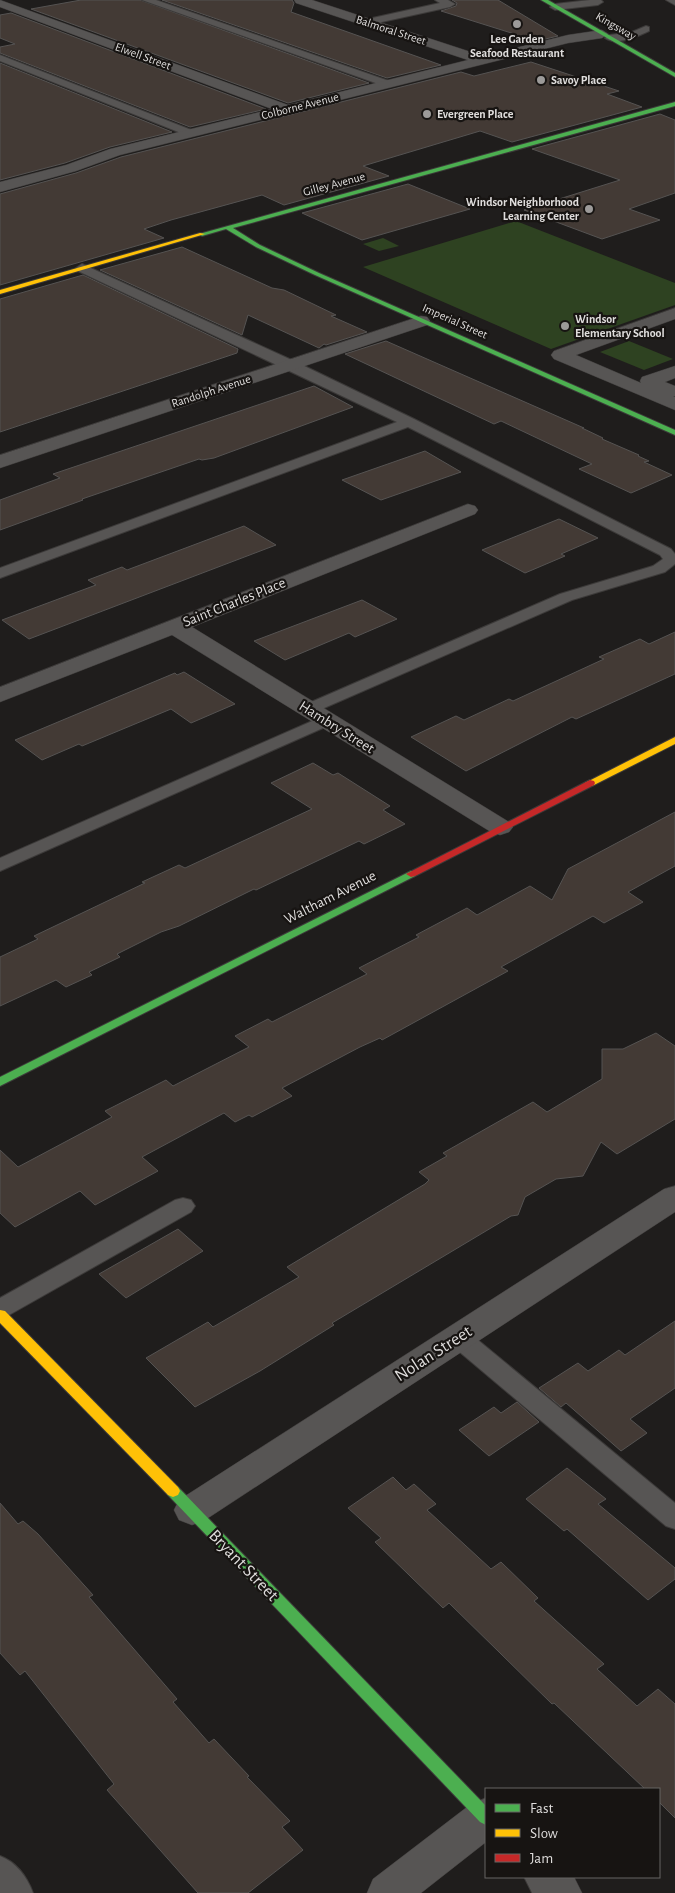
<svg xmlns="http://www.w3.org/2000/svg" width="675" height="1893" font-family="'Alegreya Sans',sans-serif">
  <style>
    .green { fill: #2e4221 }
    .building { fill: #433a35; stroke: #555352 }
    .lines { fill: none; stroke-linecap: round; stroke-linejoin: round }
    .lane-casing { stroke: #3c3a39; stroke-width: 2 }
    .street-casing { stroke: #3c3a39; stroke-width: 1 }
    .fast-casing { stroke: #3c3a39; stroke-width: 2 }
    .slow-casing { stroke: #3c3a39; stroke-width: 2 }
    .jam-casing { stroke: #3c3a39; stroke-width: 2 }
    .lane { fill: #575554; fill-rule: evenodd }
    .street { fill: #575554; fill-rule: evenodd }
    .fast { fill: #4caf50; fill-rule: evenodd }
    .slow { fill: #ffc107; fill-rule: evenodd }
    .jam { fill: #c62828; fill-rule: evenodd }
    .poi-dot { fill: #9c9a99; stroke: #171412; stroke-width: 2 }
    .labels { text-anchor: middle; stroke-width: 4.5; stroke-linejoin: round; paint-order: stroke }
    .far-street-label { font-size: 12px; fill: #dfdddc; stroke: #171412 }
    .far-poi-label { font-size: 12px; font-weight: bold; fill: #dfdddc; stroke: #171412; text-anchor: start }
    .street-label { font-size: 15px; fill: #dfdddc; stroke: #171412 }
    .near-street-label { font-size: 18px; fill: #dfdddc; stroke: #171412 }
  </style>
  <rect width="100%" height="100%" fill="#1f1d1c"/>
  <g class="green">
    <path d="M516 221 675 283V305L551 349 363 267Z"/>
    <path d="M383 238 399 246 379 251 363 244Z"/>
    <path d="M629 341 673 359 644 370 600 352Z"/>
  </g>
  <g class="building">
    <path d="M81 0H140L369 83 288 103 31 9Z"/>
    <path d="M162 0H292L294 3 291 12 441 65 387 78Z"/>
    <path d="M452 0H498L558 36 537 41 441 11 456 6 457 3Z"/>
    <path d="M11 13 266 109 190 127 0 53V47L15 44 0 38V15Z"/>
    <path d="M531 62 619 91 607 94 642 107 512 142 480 131 363 166 389 176 284 205 262 195 171 220 144 229 164 238 0 285V194L76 173 121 157 461 72 474 76Z"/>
    <path d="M0 63 172 132 110 147 65 163 0 180Z"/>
    <path d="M660 114 675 120V193L629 209 660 220 602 239 524 210 620 180 532 149Z"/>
    <path d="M408 184 470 209 362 240 302 213Z"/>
    <path d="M182 247 272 288 284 290 336 315 331 316 367 332 326 345 324 344 319 348 248 315 242 335 100 270Z"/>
    <path d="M83 275 238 349 237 353 0 432V299Z"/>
    <path d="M386 341 584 428H582L603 438 602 439 639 455 638 456 649 461 644 462 672 475 631 493 579 469 592 464 501 421 494 424 345 354Z"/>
    <path d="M314 386 353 407 214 458 202 460 199 459 82 499 83 500 0 530V500L60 478 53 474Z"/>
    <path d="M425 451 461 472 381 500 342 480Z"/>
    <path d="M559 519 598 538 561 554 565 556 525 573 482 550Z"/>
    <path d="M244 526 276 545 29 639 2 620 96 585 88 580 122 567 127 570Z"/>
    <path d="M362 600 397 619 355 637 349 633 285 660 254 641Z"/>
    <path d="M675 632V674L576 719 572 717 466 771 411 737 456 716 464 720 509 699 513 701 604 659 599 657 640 639 649 644Z"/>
    <path d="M184 672 235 704 191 723 171 709 82 746 79 744 42 760 15 740 175 673 177 675Z"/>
    <path d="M313 763 333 775 338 773 390 806 383 810 405 824 364 844 359 841 256 890 254 889 179 926 161 932 117 954 120 957 89 972 92 975 66 987 56 980 0 1006V957L38 939 34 936 145 883 142 882 179 865 185 868 312 809 271 783Z"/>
    <path d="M675 812V866L628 892 643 902 604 923 593 916 501 967 508 971 382 1040 380 1038 360 1047 282 1088 292 1096 252 1117 249 1115 235 1122 224 1113 142 1157 158 1171 95 1205 80 1191 15 1227 0 1213V1150L18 1167 112 1117 105 1111 166 1080 173 1086 249 1047 235 1036 268 1019 272 1022 367 974 359 968 419 937 416 935 467 908 477 915 530 886 552 900 568 869Z"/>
    <path d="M656 1033 675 1046V1119L617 1154 601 1142 583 1176 556 1179 525 1197 518 1215 511 1216 332 1323 334 1325 260 1371 195 1407 146 1358 208 1322 213 1327 299 1277 287 1267 425 1184 429 1180 419 1172 447 1156 443 1153 533 1102 547 1112 602 1079V1049H623Z"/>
    <path d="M178 1229 203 1251 126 1298 99 1274Z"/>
    <path d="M675 1321V1388L630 1419 647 1433 621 1451 566 1403 561 1407 539 1388 578 1363 588 1371 619 1350 625 1355Z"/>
    <path d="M517 1402 539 1422 489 1456 459 1430 494 1407 501 1413Z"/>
    <path d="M567 1468 606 1499 598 1504 675 1568V1579L648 1600 567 1529 564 1531 526 1499Z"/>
    <path d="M393 1477 406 1490 414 1484 436 1504 427 1510 491 1569 501 1562 538 1598 534 1601 604 1664 597 1669 637 1706 658 1689 675 1704V1818L659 1802V1789H645L554 1703 552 1704 449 1603 443 1608 375 1542 381 1538 348 1508Z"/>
    <path d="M0 1503 18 1524 23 1521 38 1534 93 1595 89 1597 177 1699 173 1702 209 1743 214 1739 249 1776 247 1777 290 1821 282 1827 303 1850 248 1893H198L107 1790 114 1784 25 1671 20 1675 0 1653Z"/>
  </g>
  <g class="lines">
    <g class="lane-casing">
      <g id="lane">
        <path d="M142 0H156L392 82 393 84 392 86H384Z"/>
        <path d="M435 0H448L455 4 450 7 368 25 363 22 368 19 440 3Z"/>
        <path d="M590 0H601L603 2 598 5 555 10 550 7 555 4Z"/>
        <path d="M666 0H675V5Z"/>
        <path d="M646 26 649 27V31C639 36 616 46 605 38L610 35 632 32Z"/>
        <path d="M0 55 194 131 195 133 194 135H186L0 61Z"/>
        <path d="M82 264 296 362 414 419 671 549 675 554V564L665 572 572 600 308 715 302 714 299 710 302 706 560 594 653 566 663 559 660 555 408 427 0 578V568L397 422 78 271 76 268Z"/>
        <path d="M326 715 332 716 335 720 332 724 0 871V858Z"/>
        <path d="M183 1198 191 1200 195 1206 191 1212 9 1315 0 1318V1298L175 1200Z"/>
        <path d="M458 1328 467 1331 675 1503V1529L666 1526 449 1343 446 1337 449 1331Z"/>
        <path d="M0 1856C16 1862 27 1877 33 1893H0Z"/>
      </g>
    </g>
    <g class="street-casing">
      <g id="street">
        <path d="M0 0 288 105 468 60 296 3 294 0H312L483 56 568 35 602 30 608 34 602 38 568 43 120 155 76 171 0 192V182L66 165 110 149 272 109 0 7Z"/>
        <path d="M675 308V319L576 355 641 383 640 381 642 377 675 366V378L665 382 675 386V396H673L675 397V410L554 359 551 355 554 351Z"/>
        <path d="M421 316 427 317 430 321 427 325 0 468V455Z"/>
        <path d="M468 504 475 506 478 510 475 514 192 627 509 822 513 827 509 832 500 835 491 832 172 635 0 702V687Z"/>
        <path d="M675 1186V1212L205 1520 192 1525 179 1520 174 1510 179 1500 664 1189Z"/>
        <path d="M486 1798V1842L421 1893H367L373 1879 471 1804Z"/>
        <path d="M524 1877H574L582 1893H532Z"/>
      </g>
    </g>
    <g class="fast-casing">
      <g id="fast">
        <path d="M541 0H548L675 73V77Z"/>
        <path d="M675 102V106L233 228 260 245 319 273 675 430V435L315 275 256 247 226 229 202 236 199 234Z"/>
        <path d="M411 871 415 872 416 874 415 876 0 1086V1077Z"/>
        <path d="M173 1485 178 1487 486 1806V1825L480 1822 168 1495 166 1491 168 1487Z"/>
      </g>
    </g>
    <g class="slow-casing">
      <g id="slow">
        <path d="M200 233 205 234 0 294V290Z"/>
        <path d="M675 737V744L594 785 590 786 585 783Z"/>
        <path d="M0 1310 5 1311 178 1487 180 1491 178 1495 173 1497 168 1495 0 1323Z"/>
      </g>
    </g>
    <g class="jam-casing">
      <path id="jam" d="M590 780 594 781 595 783 594 785 415 876 411 877 406 874Z"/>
    </g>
    <use href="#lane" class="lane"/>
    <use href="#street" class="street"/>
    <use href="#fast" class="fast"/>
    <use href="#slow" class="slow"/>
    <use href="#jam" class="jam"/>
  </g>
  <g class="poi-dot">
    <circle cx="517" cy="24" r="5"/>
    <circle cx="541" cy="80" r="5"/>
    <circle cx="427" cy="114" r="5"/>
    <circle cx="589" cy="209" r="5"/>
    <circle cx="565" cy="326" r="5"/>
  </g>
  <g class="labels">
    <g class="far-street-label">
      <text transform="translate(616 26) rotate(30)" y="4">Kingsway</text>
      <text transform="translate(391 30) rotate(18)" y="4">Balmoral Street</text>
      <text transform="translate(143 56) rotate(20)" y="4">Elwell Street</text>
      <text transform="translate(300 106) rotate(-14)" y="4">Colborne Avenue</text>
      <text transform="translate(334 184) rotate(-15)" y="4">Gilley Avenue</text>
      <text transform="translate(455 321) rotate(24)" y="4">Imperial Street</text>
      <text transform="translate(211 391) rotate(-18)" y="4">Randolph Avenue</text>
    </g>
    <g class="far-poi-label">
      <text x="517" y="43" text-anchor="middle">Lee Garden<tspan x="517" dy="14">Seafood Restaurant</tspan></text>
      <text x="551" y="84">Savoy Place</text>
      <text x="437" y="118">Evergreen Place</text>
      <text x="579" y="206" text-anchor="end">Windsor Neighborhood<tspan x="579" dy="14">Learning Center</tspan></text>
      <text x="575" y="323">Windsor<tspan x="575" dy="14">Elementary School</tspan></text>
    </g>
    <g class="street-label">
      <text transform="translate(234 602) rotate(-22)" y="5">Saint Charles Place</text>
      <text transform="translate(337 727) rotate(32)" y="5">Hambry Street</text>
      <text transform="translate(330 897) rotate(-27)" y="5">Waltham Avenue</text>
    </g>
    <g class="near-street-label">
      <text transform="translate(433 1353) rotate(-33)" y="6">Nolan Street</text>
      <text transform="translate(244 1565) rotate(46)" y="6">Bryant Street</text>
    </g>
  </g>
  <rect x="485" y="1788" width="175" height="90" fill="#171412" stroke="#676463"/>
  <rect x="495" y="1804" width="25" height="8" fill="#4caf50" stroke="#676463"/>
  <text x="530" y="1813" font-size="15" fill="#dfdddc">Fast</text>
  <rect x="495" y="1829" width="25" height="8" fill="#ffc107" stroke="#676463"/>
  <text x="530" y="1838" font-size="15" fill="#dfdddc">Slow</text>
  <rect x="495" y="1854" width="25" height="8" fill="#c62828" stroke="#676463"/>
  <text x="530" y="1863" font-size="15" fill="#dfdddc">Jam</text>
</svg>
